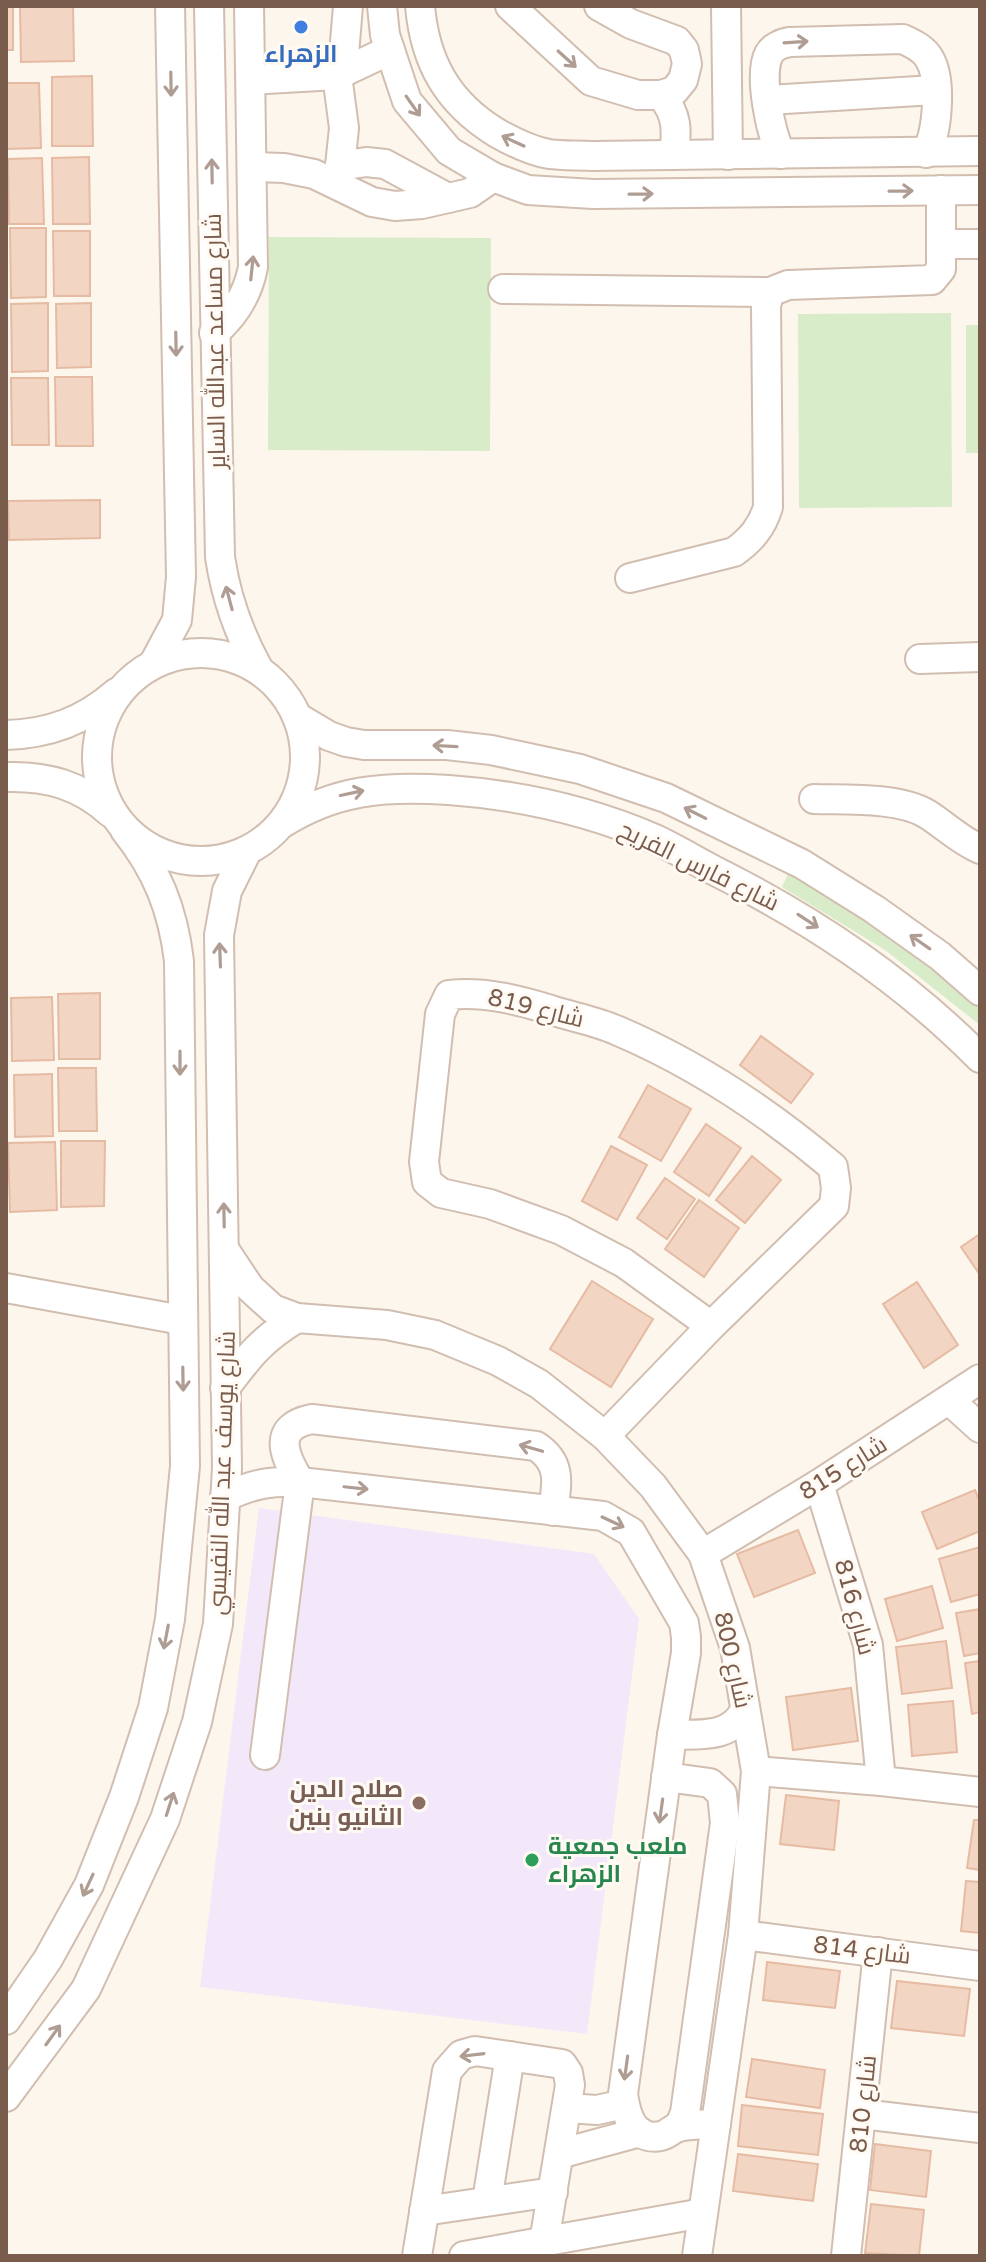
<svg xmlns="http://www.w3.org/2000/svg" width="986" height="2262" font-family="'Varela Round',Cairo,sans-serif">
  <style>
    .education { fill: #f3e8fa }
    .green { fill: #d8ecc9 }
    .building { fill: #f3d5c3; stroke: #e6bba3; stroke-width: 2 }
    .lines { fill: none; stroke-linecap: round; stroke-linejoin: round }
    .minor-casing { stroke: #d1beb0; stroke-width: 32 }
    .minor { stroke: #fff; stroke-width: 28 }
    .oneway { stroke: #af9d94 }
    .shop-dot { fill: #3f7fe0; stroke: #fffaf3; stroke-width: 3 }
    .education-dot { fill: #8d6e63; stroke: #fffaf3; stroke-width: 3 }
    .leisure-dot { fill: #2e9e5b; stroke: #fffaf3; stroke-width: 3 }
    .labels { text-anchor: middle; stroke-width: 6; stroke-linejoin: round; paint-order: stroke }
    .shop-label { font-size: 24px; font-weight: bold; fill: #366cbe; stroke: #fffaf3 }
    .street-label { font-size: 24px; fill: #7a5c4d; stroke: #fffaf3 }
    .education-label { font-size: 24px; font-weight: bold; fill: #785e54; stroke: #fffaf3; text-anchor: end }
    .leisure-label { font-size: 24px; font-weight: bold; fill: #27864d; stroke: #fffaf3; text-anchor: start }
  </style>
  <rect width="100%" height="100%" fill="#fdf6ec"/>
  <path class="education" d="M259 1508 594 1554 639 1619 587 2034 200 1987Z"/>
  <g class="green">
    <path d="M269 237 491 238 490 451 268 450Z"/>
    <path d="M951 313 952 507 799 508 798 314Z"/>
    <rect x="966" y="325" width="14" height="128"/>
    <path d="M791 867 980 996V1025L885 950 782 887Z"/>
  </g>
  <g class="building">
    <rect x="6" y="6" width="7" height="44"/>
    <path d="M20 6H73L74 61 21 62Z"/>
    <path d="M92 76 93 146H52V77Z"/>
    <path d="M6 83H39L41 148 6 149Z"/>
    <path d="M89 157 90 224H53L52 158Z"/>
    <path d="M42 158 44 224H9L8 159Z"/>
    <path d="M10 228H46V297L11 298Z"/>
    <path d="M53 231H90V296H54Z"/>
    <path d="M48 303V371L12 372 11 304Z"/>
    <path d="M91 303V367L57 368 56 304Z"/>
    <path d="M55 377H92L93 446H56Z"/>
    <path d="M11 378H48L49 445H12Z"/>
    <path d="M100 500V538L9 540 8 501Z"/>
    <path d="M100 993V1059H59L58 994Z"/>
    <path d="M52 997 54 1060 12 1061 11 998Z"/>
    <path d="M761 1036 813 1074 791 1103 740 1065Z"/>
    <path d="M58 1068H96L97 1131H59Z"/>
    <path d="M52 1074 53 1136 15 1137 14 1075Z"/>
    <path d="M648 1085 691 1109 661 1161 619 1137Z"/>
    <path d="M706 1124 741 1148 709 1196 674 1172Z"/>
    <path d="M61 1141H105L104 1206 61 1207Z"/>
    <path d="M55 1142 57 1210 10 1212 8 1143Z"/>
    <path d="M611 1146 647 1165 617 1220 582 1201Z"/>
    <path d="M752 1156 781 1180 745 1223 716 1200Z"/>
    <path d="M665 1178 695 1199 667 1239 637 1218Z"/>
    <path d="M699 1200 739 1228 704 1277 665 1249Z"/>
    <path d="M980 1234V1275L961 1247Z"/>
    <path d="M592 1281 653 1319 611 1387 550 1349Z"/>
    <path d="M917 1282 958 1345 924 1368 883 1304Z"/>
    <path d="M975 1490 980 1502V1531L937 1549 922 1512Z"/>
    <path d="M798 1530 815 1573 754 1597 737 1554Z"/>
    <path d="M980 1547V1594L951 1602 939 1559Z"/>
    <path d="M932 1586 943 1628 897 1641 885 1599Z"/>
    <path d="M980 1609V1653L964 1656 956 1613Z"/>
    <path d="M946 1641 952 1688 902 1694 896 1647Z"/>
    <path d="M980 1661V1712L972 1714 965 1663Z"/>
    <path d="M851 1688 858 1741 793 1750 786 1697Z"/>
    <path d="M953 1701 957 1752 912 1756 908 1705Z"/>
    <path d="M786 1795 839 1801 834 1850 780 1844Z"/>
    <path d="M974 1820H980V1870L967 1868Z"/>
    <path d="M966 1881 980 1882V1933L961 1931Z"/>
    <path d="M767 1962 840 1971 835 2008 763 2000Z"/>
    <path d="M897 1981 970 1989 964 2036 891 2028Z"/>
    <path d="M752 2059 825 2070 820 2108 746 2097Z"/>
    <path d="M742 2105 823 2114 818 2155 738 2146Z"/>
    <path d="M875 2144 931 2151 926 2197 870 2190Z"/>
    <path d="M738 2154 818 2164 813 2201 733 2191Z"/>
    <path d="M871 2204 924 2210 919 2256 865 2253Z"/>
  </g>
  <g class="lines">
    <g class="minor-casing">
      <g id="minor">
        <path d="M209 6 220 557C226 598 239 634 259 670"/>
        <path d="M382 6 385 35 407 101 449 151 493 177 528 190 593 194 980 190"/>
        <path d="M420 6C425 63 448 103 497 133 513 142 531 151 549 154 563 156 578 155 593 156L980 151"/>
        <path d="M510 6 591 81 638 95H661L674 91 683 80 687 64 684 50 677 41 631 24 599 6"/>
        <path d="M726 6 728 155"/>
        <path d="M251 80 337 75 390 50"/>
        <path d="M661 95C678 115 677 131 674 155"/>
        <path d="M768 100 935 90"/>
        <path d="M781 154C771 134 758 75 769 54 773 47 782 43 790 42L903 39C913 44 923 48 929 58 942 79 938 132 926 153"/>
        <path d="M340 166 366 162 385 164 448 198"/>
        <path d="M252 167 284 168 314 174 372 202 395 206 422 204 470 193 493 177"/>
        <path d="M335 183 340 166 344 128 337 75 344 54 348 6"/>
        <path d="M941 244H980"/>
        <path d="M503 289 770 292"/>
        <path d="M214 333C235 315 248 294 253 267L249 6"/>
        <path d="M630 578 734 552C751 540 762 527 768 507L766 305 770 292 788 285 932 280 941 269V190"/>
        <circle cx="201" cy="757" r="104"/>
        <path d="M920 659 980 657"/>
        <path d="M154 663 177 620 181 577 170 6"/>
        <path d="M297 717 329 736 346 742 364 745H447L491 750 580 769 666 798 802 864 874 909 940 956 980 991"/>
        <path d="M6 735C49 734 84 721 116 693"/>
        <path d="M6 777C48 776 80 785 111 813"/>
        <path d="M814 799C846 800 899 797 927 814 946 826 959 840 980 849"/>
        <path d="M281 824C336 789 385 786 449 790 519 795 590 811 655 839 678 850 701 864 725 876 819 924 905 982 980 1058"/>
        <path d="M224 1249 250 1288 273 1309 297 1318 387 1325 435 1335 498 1361 539 1384 605 1436 653 1486 703 1554 735 1648 756 1771 743 1935 697 2256"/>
        <path d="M6 1288 182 1320"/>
        <path d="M225 1388C249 1356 262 1339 297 1318"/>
        <path d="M949 1400 980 1428"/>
        <path d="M605 1436 711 1326 834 1206 836 1188 833 1167C768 1112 694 1063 616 1030 596 1021 572 1017 551 1010 518 1000 484 991 449 995L440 1014 424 1162 427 1182 441 1193 490 1204 561 1230 624 1263 711 1326"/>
        <path d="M819 1484 868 1645 881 1781"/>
        <path d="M225 1497C253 1484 269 1481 300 1482L603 1516 631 1532 684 1623 686 1637V1653L672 1735 623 2094C626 2115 633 2141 661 2136 667 2135 672 2129 678 2127 689 2124 704 2125 716 2124"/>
        <path d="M703 1554 819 1484 980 1379"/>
        <path d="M672 1735C701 1734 730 1739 745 1710"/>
        <path d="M265 1755 300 1482C284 1456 271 1427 312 1419L536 1446C562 1463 557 1483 553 1511"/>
        <path d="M756 1771 881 1781 980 1792"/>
        <path d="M666 1777 710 1783 722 1794 725 1823 685 2113 679 2127"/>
        <path d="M743 1935 980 1966"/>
        <path d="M6 2020 48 1959 89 1885 124 1797 153 1708 170 1619 185 1466 179 961C173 910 157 870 125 830"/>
        <path d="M6 2097 86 1989 165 1819 197 1722 218 1624 227 1468 219 935 227 891 247 851"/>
        <path d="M567 2108 597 2110 624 2104"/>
        <path d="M862 2114 980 2128"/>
        <path d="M559 2154 640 2132"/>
        <path d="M487 2201 510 2056"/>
        <path d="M424 2211 553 2192"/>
        <path d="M417 2256 447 2071 461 2055 475 2051 562 2064 568 2073 570 2085 544 2242"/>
        <path d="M464 2256 703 2213"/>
        <path d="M846 2256 878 1952"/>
      </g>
    </g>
    <use href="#minor" class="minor"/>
  </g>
  <defs><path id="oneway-shaft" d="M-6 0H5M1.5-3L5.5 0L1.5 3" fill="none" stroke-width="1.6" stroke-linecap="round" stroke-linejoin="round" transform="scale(2)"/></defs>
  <g class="oneway">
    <use href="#oneway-shaft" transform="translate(796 42) rotate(-4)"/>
    <use href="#oneway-shaft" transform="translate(567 59) rotate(42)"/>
    <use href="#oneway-shaft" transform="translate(171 84) rotate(89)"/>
    <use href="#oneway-shaft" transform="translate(413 106) rotate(55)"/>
    <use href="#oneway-shaft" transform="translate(513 141) rotate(-155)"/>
    <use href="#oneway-shaft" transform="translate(212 171) rotate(-91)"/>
    <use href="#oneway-shaft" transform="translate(901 191) rotate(-1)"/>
    <use href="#oneway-shaft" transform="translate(641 194) rotate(-1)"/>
    <use href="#oneway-shaft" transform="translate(252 268) rotate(-84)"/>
    <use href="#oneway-shaft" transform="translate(176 344) rotate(89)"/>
    <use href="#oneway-shaft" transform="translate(229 598) rotate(-105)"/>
    <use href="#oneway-shaft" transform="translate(445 746) rotate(-177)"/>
    <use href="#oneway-shaft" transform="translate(352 793) rotate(-12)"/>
    <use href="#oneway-shaft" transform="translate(695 813) rotate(-153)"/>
    <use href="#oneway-shaft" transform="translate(808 921) rotate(33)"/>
    <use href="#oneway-shaft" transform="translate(920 942) rotate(-145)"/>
    <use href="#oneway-shaft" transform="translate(220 955) rotate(-92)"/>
    <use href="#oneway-shaft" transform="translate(180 1063) rotate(90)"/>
    <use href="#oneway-shaft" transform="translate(224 1215) rotate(-91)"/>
    <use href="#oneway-shaft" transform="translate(183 1379) rotate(89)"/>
    <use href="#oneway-shaft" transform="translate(531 1448) rotate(-164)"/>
    <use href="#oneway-shaft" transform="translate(356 1488) rotate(6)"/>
    <use href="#oneway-shaft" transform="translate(613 1522) rotate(25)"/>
    <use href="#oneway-shaft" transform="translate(166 1637) rotate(101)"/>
    <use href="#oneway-shaft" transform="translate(170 1804) rotate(-72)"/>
    <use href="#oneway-shaft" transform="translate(661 1811) rotate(98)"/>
    <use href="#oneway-shaft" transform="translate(88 1885) rotate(115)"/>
    <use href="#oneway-shaft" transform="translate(53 2035) rotate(-54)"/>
    <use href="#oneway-shaft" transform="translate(472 2055) rotate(173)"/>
    <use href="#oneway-shaft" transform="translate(626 2068) rotate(98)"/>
  </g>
  <circle class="shop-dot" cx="301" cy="27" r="8"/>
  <circle class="education-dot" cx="419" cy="1803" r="8"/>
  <circle class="leisure-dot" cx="532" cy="1860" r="8"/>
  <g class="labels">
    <g class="shop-label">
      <text x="301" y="62">الزهراء</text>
    </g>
    <g class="street-label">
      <text transform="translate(215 341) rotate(-91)" y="8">شارع مساعد عبدالله الساير</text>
      <text transform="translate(699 866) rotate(26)" y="8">شارع فارس الفريح</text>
      <text transform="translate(536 1008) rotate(14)" y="8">شارع 819</text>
      <text transform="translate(843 1468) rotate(-32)" y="8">شارع 815</text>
      <text transform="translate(222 1473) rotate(-88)" y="8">شارع يوسف عبد الله النفيسي</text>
      <text transform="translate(855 1607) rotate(75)" y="8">شارع 816</text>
      <text transform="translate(733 1660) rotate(77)" y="8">شارع 800</text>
      <text transform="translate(862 1950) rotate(7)" y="8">شارع 814</text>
      <text transform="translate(863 2104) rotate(-84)" y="8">شارع 810</text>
    </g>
    <g class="education-label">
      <text x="403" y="1797">صلاح الدين<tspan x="403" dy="28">الثانيو بنين</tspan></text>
    </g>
    <g class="leisure-label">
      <text x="548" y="1854">ملعب جمعية<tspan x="548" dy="28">الزهراء</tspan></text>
    </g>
  </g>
  <rect width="986" height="2262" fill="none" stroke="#7a5c4d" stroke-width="16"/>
</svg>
